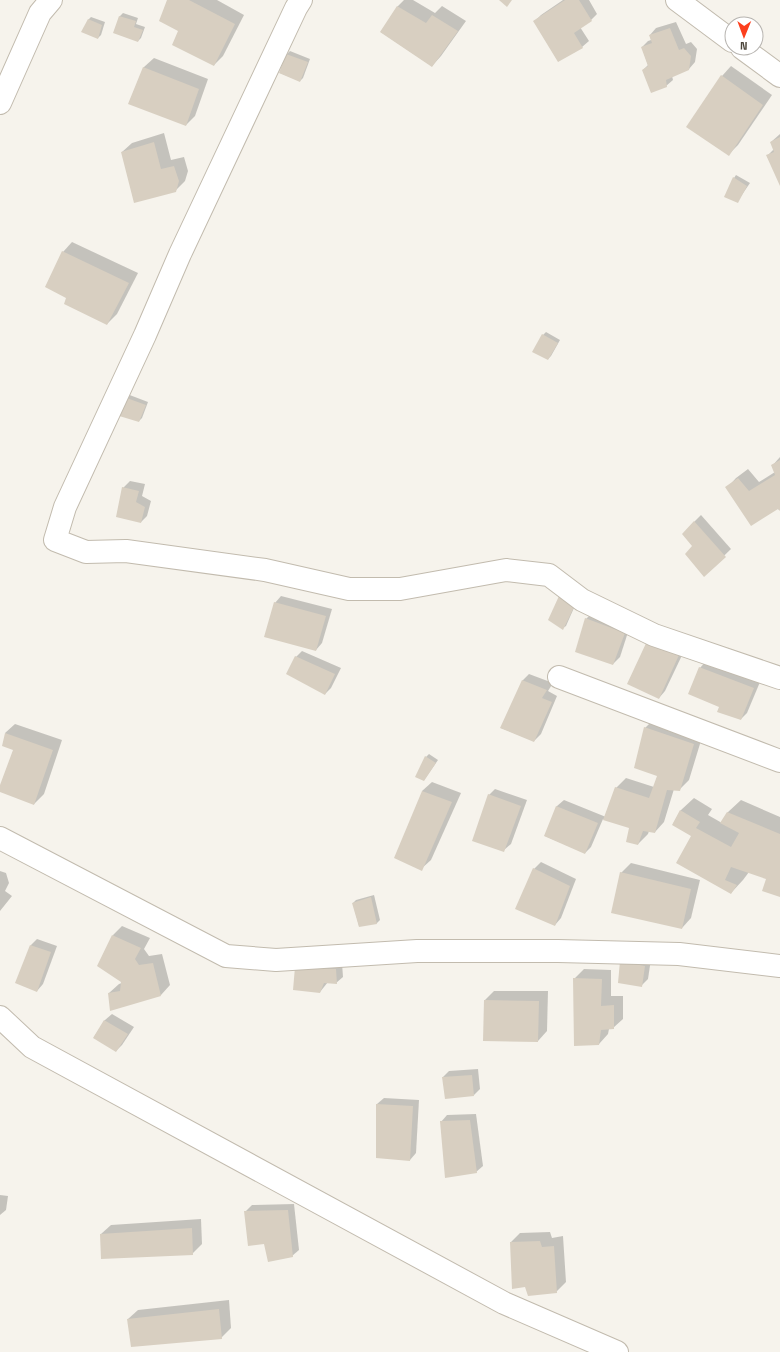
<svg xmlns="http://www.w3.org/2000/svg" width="780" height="1352" font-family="'Space Grotesk',sans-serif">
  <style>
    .shadow { fill: #0003 }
    .building { fill: #d8cfc1 }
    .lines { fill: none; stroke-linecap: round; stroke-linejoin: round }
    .street-casing { stroke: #c2bbae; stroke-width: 24 }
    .street { stroke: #fff; stroke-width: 22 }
  </style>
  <rect width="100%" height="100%" fill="#f6f3ec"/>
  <g class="shadow">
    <path d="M169 0H217L244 15 223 56 214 65 179 31Z"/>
    <path d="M404 0H413L435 13 442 6 466 21 441 56 432 66 381 32 398 6Z"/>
    <path d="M563 0H589L597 14 591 20 580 27 589 41 582 47 535 21 541 15Z"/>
    <path d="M123 13 138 18 136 24 145 27 141 38 138 41 114 32 120 16Z"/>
    <path d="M91 17 105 22 101 35 98 38 88 20Z"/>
    <path d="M676 22 686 44 691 42 697 49 695 62 689 69 672 76 673 80 666 86 643 70 648 65 642 47 648 41 651 40 650 35 656 28Z"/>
    <path d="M290 51 310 59 303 78 300 81 280 73 287 54Z"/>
    <path d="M154 58 208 79 195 116 186 125 129 103 144 67Z"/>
    <path d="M731 66 772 95 738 145 729 154 722 76Z"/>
    <path d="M164 133 171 160 184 157 188 171 185 181 175 191 122 152 132 143Z"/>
    <path d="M780 134V183L767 156 774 149 771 142Z"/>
    <path d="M736 175 750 183 737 202 734 178Z"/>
    <path d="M72 242 138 273 117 314 107 324 63 252Z"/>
    <path d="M546 332 560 340 551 356 548 359 543 335Z"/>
    <path d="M127 394 148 402 142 418 139 421 124 397Z"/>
    <path d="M780 457V510L727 488 736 478 748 469 759 482 775 472 772 466Z"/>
    <path d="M130 481 145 484 142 496 151 501 147 516 141 522 123 488Z"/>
    <path d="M701 515 731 549 704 575 694 546V522Z"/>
    <path d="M281 596 332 609 322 643 316 650 275 603Z"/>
    <path d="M559 597 577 601 566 626 563 628Z"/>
    <path d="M593 612 630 626 620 657 613 664 586 619Z"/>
    <path d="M655 634 685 649 665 691 659 698Z"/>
    <path d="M302 651 341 668 331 688 325 694 296 657Z"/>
    <path d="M706 661 760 682 747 713 741 719 720 706 700 668Z"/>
    <path d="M529 674 553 683 548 691 557 696 541 734 534 741 501 728 523 680Z"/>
    <path d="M655 718 703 734 689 780 679 790 674 789 664 822 655 832 649 831 648 834 638 844 630 827 603 819 591 847 585 853 545 836 557 806 564 800 606 817 616 788 626 778 654 787 658 775 645 728Z"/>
    <path d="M15 724 62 740 44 794 34 804 0 791V788L14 749 5 733Z"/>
    <path d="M429 754 438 760 424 780 426 757Z"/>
    <path d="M432 782 461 793 431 860 421 869 422 791Z"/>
    <path d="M495 789 527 800 511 844 504 850 489 795Z"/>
    <path d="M694 798 712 809 708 815 722 823 728 812 741 800 780 817V896L768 878 749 872 743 880 731 893 692 836 673 824 681 810Z"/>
    <path d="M541 862 576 879 561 918 555 925 534 869Z"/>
    <path d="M631 863 700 880 691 918 682 928 621 873Z"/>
    <path d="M0 871 6 873 9 883 5 891 12 896 0 911Z"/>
    <path d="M374 895 380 920 377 923 359 926 353 903 356 900Z"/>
    <path d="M122 926 150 938 144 949 149 956 162 954 170 985 161 995 111 1009 109 993 119 984 122 983 113 935Z"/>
    <path d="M37 939 57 946 43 984 37 991 31 945Z"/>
    <path d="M651 959 648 979 641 986 621 961Z"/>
    <path d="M302 961 342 963 343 977 336 983 328 982 320 992Z"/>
    <path d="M584 969 611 970V996H623V1019L613 1028 609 1029 608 1034 599 1044 574 979Z"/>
    <path d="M494 991H548L547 1031 538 1041 485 1000Z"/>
    <path d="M112 1014 134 1027 122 1045 116 1051 94 1037 105 1020Z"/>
    <path d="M478 1069 480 1089 474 1095 443 1077 449 1071Z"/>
    <path d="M384 1098 419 1100 416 1153 410 1160 377 1157V1104Z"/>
    <path d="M476 1114 483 1166 476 1172 441 1122 447 1115Z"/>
    <path d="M0 1195 8 1196 6 1210 0 1215Z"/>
    <path d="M294 1204 299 1250 292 1256 265 1243 245 1212 252 1205Z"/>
    <path d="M201 1219 202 1244 192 1254 101 1234 111 1225Z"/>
    <path d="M550 1232 552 1238 563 1236 566 1282 556 1292 526 1286 511 1242 520 1233Z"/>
    <path d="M229 1300 231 1328 221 1338 128 1319 138 1310Z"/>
  </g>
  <g class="building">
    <path d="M167 0H189L235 24 214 66 172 45 178 31 159 21Z"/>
    <path d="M499 0H512L507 7Z"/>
    <path d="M565 0H579L592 21 574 33 583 48 558 62 533 21Z"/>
    <path d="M397 6 426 23 432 15 458 31 432 67 380 32Z"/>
    <path d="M119 16 136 21 134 27 143 30 138 42 113 33Z"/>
    <path d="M88 19 102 25 98 39 81 32Z"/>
    <path d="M670 28 679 50 684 48 691 56 689 70 666 80 667 87 651 93 642 70 648 66 641 47 652 43 649 35Z"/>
    <path d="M286 54 308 62 300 82 279 73Z"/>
    <path d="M143 67 199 89 186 126 128 104Z"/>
    <path d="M721 75 763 105 729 156 686 127Z"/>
    <path d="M780 137V186L766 155 774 152 770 142Z"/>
    <path d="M154 142 161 169 174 166 179 181 176 192 134 203 121 152Z"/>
    <path d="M733 177 747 186 738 203 724 197Z"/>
    <path d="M62 251 129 283 107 325 64 304 66 298 45 287Z"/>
    <path d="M542 334 558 343 548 360 532 352Z"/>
    <path d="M124 397 146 405 139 422 116 415Z"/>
    <path d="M780 460V511L778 509 751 526 725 487 738 478 749 491 775 475 771 465Z"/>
    <path d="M122 487 139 491 136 502 145 507 141 523 116 517Z"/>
    <path d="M694 521 726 557 704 577 685 554 692 546 682 534Z"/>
    <path d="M559 596 575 605 563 630 548 620Z"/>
    <path d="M274 602 326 616 316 651 264 637Z"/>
    <path d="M585 618 625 633 613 665 575 652Z"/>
    <path d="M648 639 679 655 659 699 627 684Z"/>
    <path d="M295 656 335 674 325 695 286 674Z"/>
    <path d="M699 667 754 688 741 720 717 712 719 707 688 694Z"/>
    <path d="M522 680 547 690 542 698 552 702 534 742 500 728Z"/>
    <path d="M644 727 694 744 680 791 667 790 655 833 643 831 638 845 626 842 629 828 603 820 615 787 649 798 657 776 634 768Z"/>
    <path d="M5 733 53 750 34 805 0 792V785L13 750 2 746Z"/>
    <path d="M425 756 436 763 424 781 415 777Z"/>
    <path d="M422 791 452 802 422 871 394 858Z"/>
    <path d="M488 794 521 806 504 852 472 841Z"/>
    <path d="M556 806 598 823 585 854 544 836Z"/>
    <path d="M680 810 700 822 696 828 731 847 739 833 720 823 727 812 780 834V897L762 891 766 879 731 867 725 880 737 885 731 894 676 863 691 836 672 825Z"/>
    <path d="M533 868 570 886 555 926 515 909Z"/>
    <path d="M620 872 691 889 682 929 611 913Z"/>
    <path d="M371 897 377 924 359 927 352 903Z"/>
    <path d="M112 935 141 948 135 959 139 965 153 963 161 996 110 1011 108 993 120 991 121 982 97 966Z"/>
    <path d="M30 945 51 952 37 992 15 983Z"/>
    <path d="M620 961 645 966 642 987 618 983Z"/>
    <path d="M295 967 336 969 337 984 324 983 320 993 293 990Z"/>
    <path d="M573 978 602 979 601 1006 614 1005V1029L601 1030 599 1045 574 1046Z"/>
    <path d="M484 1000 539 1001 538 1042 483 1041Z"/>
    <path d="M104 1020 128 1034 116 1052 93 1038Z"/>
    <path d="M472 1075 474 1096 445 1099 442 1077Z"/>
    <path d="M376 1104 413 1106 410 1161 376 1158Z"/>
    <path d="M470 1120 477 1173 445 1178 440 1121Z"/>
    <path d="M288 1210 293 1257 268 1262 264 1244 248 1246 244 1211Z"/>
    <path d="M192 1228 193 1255 101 1259 100 1234Z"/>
    <path d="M540 1241 542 1247 554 1246 557 1293 528 1296 525 1287 512 1289 510 1242Z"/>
    <path d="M219 1309 222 1339 131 1347 127 1319Z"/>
  </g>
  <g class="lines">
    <g class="street-casing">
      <g id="street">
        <path d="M301 0 296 8 180 254 145 335 65 507 55 540 86 552 126 551 265 570 349 589H400L506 570 549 575 582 600 654 635 780 678"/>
        <path d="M677 0 732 41"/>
        <path d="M742 48 780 76"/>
        <path d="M0 103 40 13 51 0"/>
        <path d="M559 677 780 761"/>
        <path d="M0 838 226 956 276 960 417 951H558L679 954 780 966"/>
        <path d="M0 1017 32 1047 504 1303 617 1352"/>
      </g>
    </g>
    <use href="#street" class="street"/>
  </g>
  <g transform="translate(744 36) rotate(181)"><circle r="19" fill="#ffffff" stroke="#b7b4b0"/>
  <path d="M0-3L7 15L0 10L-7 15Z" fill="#fc3f1d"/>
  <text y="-6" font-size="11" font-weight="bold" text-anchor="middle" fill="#4b4439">N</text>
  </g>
</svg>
